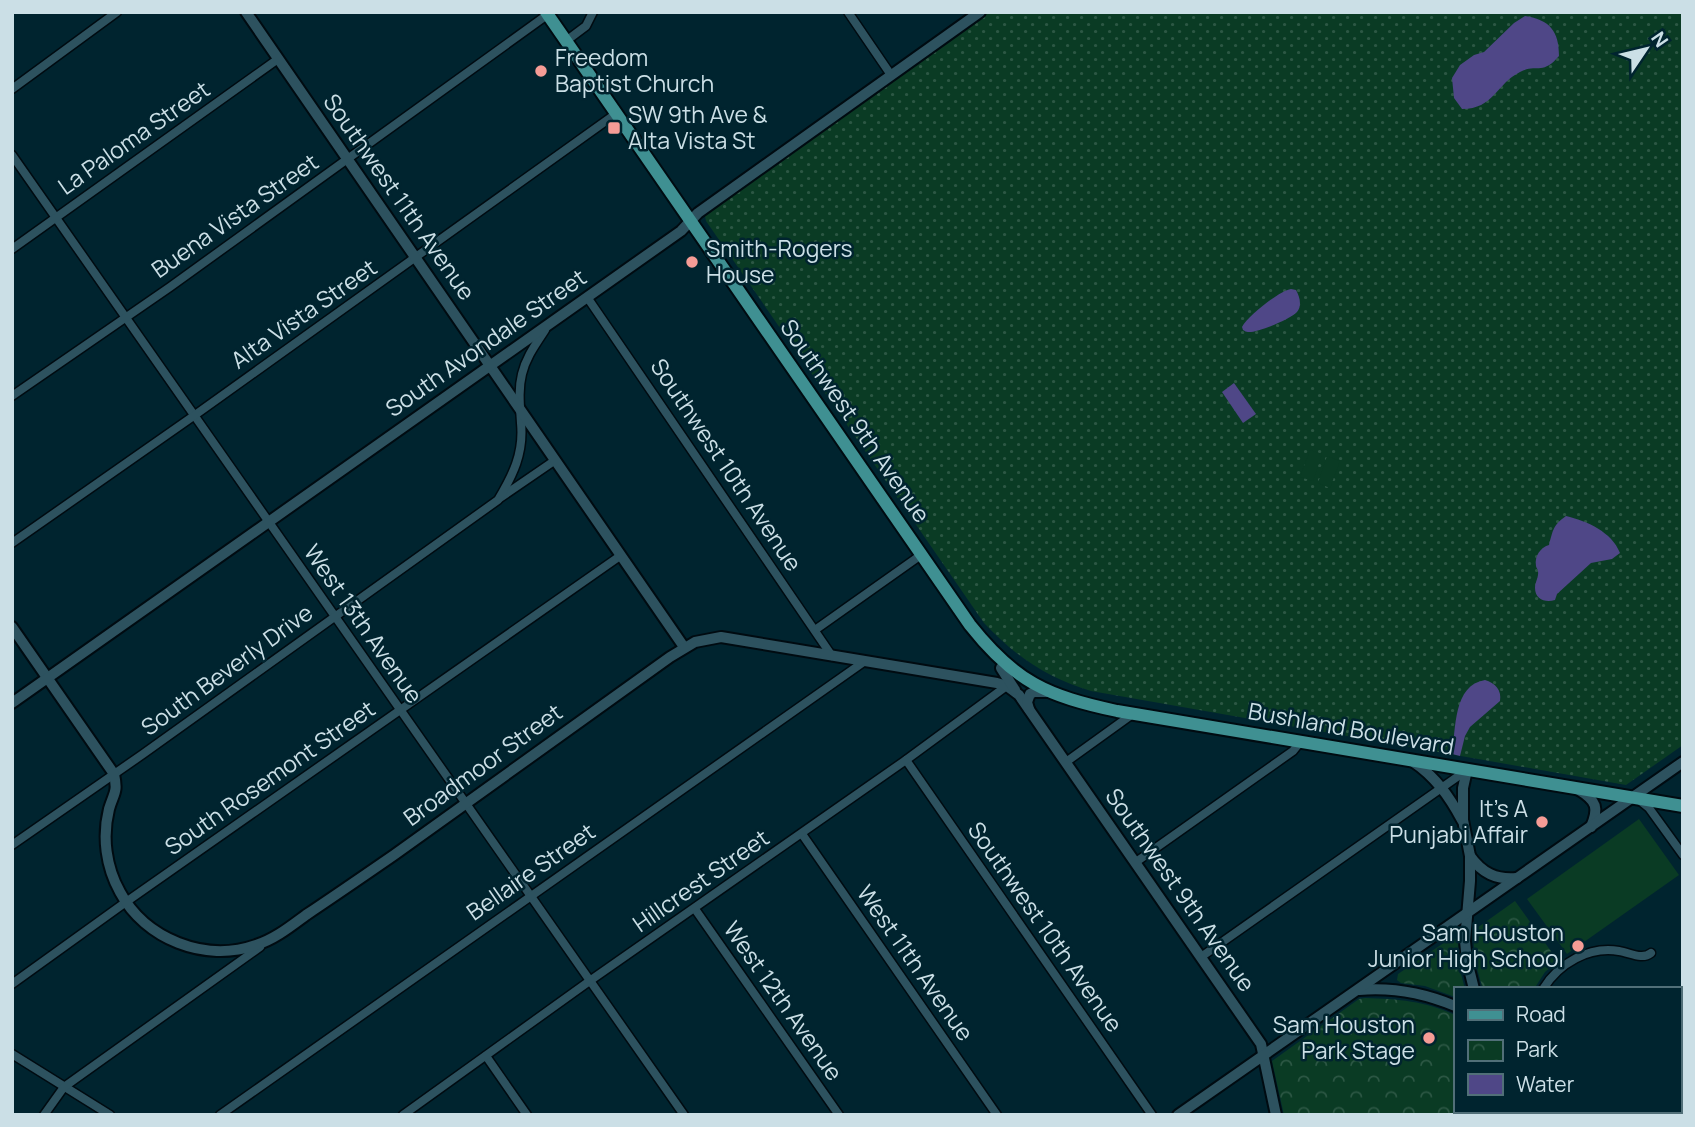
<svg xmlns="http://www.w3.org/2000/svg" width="1695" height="1127" font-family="Manrope,sans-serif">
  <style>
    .grass { fill: url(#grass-dots) }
    .park { fill: url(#park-crowns) }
    .pitch { fill: #0a3b24 }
    .water { fill: #4f4787 }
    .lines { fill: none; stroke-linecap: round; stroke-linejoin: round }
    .street-casing { stroke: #000b11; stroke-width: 11 }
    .secondary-casing { stroke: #000b11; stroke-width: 14 }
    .primary-casing { stroke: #000b11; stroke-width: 16 }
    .street { stroke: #2d525f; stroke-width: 8 }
    .secondary { stroke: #2d525f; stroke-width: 10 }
    .primary { stroke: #3f9092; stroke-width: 12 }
    .poi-dot { fill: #f59c96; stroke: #00242f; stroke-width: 2.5 }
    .labels { text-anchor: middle; stroke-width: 5; stroke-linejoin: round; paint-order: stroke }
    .poi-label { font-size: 23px; fill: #cbdfe6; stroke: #00242f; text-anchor: start }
    .street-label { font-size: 23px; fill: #cbdfe6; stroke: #00242f }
  </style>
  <defs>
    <pattern id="grass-dots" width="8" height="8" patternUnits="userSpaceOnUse" patternTransform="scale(1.75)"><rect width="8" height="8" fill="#0a3b24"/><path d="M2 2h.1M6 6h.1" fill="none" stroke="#2c5744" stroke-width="1.8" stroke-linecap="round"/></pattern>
    <pattern id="park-crowns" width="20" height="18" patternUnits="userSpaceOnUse" patternTransform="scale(1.75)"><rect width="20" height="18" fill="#0a3b24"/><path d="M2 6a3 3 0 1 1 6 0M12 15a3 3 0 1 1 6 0" fill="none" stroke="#2c5744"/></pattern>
  </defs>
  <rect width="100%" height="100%" fill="#00242f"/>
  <path class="grass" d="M989 12H1683V745L1626 785 1091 691C1047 678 1015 656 984 623L706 221 705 216 710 210Z"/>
  <g class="park">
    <path d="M1515 901 1558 961 1545 972 1534 989H1483C1478 974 1469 942 1477 928Z"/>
    <path d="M1451 938H1454L1458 942 1460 970 1465 989H1455V997L1425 986 1401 983 1397 980 1398 974Z"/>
    <path d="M1365 998C1399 999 1424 1001 1455 1015V1111H1536L1538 1115H1284L1272 1061 1359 999Z"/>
  </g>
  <g class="pitch">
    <path d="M1310 450 1322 454 1313 481 1300 477Z"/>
    <path d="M1327 456 1340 461 1330 488 1318 483Z"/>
    <path d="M1639 819 1679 875 1567 954 1527 899Z"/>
  </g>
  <g class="water">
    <path d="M1525 16C1550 20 1559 31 1559 56 1542 76 1537 63 1520 72 1496 84 1494 109 1462 109L1454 98 1452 78 1460 65 1474 55 1484 52 1514 23Z"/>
    <path d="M1291 289 1296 290C1300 297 1302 306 1297 312 1291 319 1257 333 1248 332 1246 332 1245 331 1243 330L1242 327C1248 316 1279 291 1291 289Z"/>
    <path d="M1234 383 1256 414 1243 423 1222 392Z"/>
    <path d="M1566 516C1587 521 1612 532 1620 553L1612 559 1591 563 1557 594 1555 600C1545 603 1535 599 1535 588 1535 582 1539 577 1538 571 1538 569 1536 568 1536 566 1534 556 1541 547 1549 545 1553 530 1553 525 1566 516Z"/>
    <path d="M1485 680C1495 683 1502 690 1500 701L1470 727 1465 736 1460 756 1452 754C1456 729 1453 685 1485 680Z"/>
  </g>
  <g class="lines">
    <g class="street-casing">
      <g id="street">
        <path d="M848 12 891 75"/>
        <path d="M566 41 586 26 593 12"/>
        <path d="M12 89 117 12"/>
        <path d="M12 155 684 1115"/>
        <path d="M12 249 278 59"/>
        <path d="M587 297 832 656"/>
        <path d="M12 396 170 287 547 15"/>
        <path d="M500 498 554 461"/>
        <path d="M12 543 195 415 617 113"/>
        <path d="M815 630 921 555"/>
        <path d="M906 760 1152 1115"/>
        <path d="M1066 762 1134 713"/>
        <path d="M1639 800 1649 808 1683 855"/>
        <path d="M802 834 997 1115"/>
        <path d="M12 845 143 754 498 500C513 475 524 453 521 423 520 406 518 390 522 374 526 357 536 344 545 330"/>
        <path d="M1136 862 1293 751 1301 741"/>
        <path d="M695 909 839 1115"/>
        <path d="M1201 957 1467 770"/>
        <path d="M12 984 126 902 620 556"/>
        <path d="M1543 989C1559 963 1589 946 1619 951 1631 953 1642 960 1651 953"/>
        <path d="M12 1054 110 1115"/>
        <path d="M486 1056 527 1115"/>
        <path d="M1679 1089 1683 1086"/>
        <path d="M44 1115 64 1087 260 947"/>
        <path d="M220 1115 865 661"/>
        <path d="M403 1115 591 980 906 760 1008 685"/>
        <path d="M1642 1115 1647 1111"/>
      </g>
    </g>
    <g class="secondary-casing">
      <g id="secondary">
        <path d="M246 12 684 647"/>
        <path d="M12 627 114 774C118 793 114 792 109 809 102 837 106 867 120 892 145 939 205 963 256 945 275 939 291 926 306 915 336 895 365 875 394 855 486 788 578 722 670 657L695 642 721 637 997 683 1007 686 1019 695 1261 1044 1276 1115"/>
        <path d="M1001 668 1015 690"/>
        <path d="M12 703 681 231 698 213 980 12"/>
        <path d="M1029 709 1027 702 1030 694 1034 692H1048"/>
        <path d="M1412 761C1435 776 1449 796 1462 820"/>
        <path d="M1467 770 1463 788V820L1470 856V881L1465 941 1467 961 1474 989"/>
        <path d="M1579 790C1597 801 1599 808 1591 827"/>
        <path d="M1470 856C1482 873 1496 880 1517 878"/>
        <path d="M1359 990C1393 987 1424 993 1455 1006"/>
        <path d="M1547 1111 1550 1115"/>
        <path d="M1178 1115 1683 762"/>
      </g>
    </g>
    <g class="primary-casing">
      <path id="primary" d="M546 12 970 625C1015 682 1047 696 1117 711L1683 806"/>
    </g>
    <use href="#street" class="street"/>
    <use href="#secondary" class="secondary"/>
    <use href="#primary" class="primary"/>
  </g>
  <g class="poi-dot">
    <circle cx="541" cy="71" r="7"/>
    <rect x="607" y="121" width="14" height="14" rx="3.5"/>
    <circle cx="692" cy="262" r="7"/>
    <circle cx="1542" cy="822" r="7"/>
    <circle cx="1578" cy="946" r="7"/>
    <circle cx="1429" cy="1038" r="7"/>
  </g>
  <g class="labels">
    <g class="poi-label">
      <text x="555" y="66">Freedom<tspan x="555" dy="26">Baptist Church</tspan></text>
      <text x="628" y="123">SW 9th Ave &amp;<tspan x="628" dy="26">Alta Vista St</tspan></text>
      <text x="706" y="257">Smith-Rogers<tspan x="706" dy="26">House</tspan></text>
      <text x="1528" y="817" text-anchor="end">It's A<tspan x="1528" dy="26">Punjabi Affair</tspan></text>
      <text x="1564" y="941" text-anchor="end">Sam Houston<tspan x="1564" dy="26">Junior High School</tspan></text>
      <text x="1415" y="1033" text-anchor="end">Sam Houston<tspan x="1415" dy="26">Park Stage</tspan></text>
    </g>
    <g class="street-label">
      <text transform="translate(134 138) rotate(-35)" y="8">La Paloma Street</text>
      <text transform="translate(399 197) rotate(55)" y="8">Southwest 11th Avenue</text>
      <text transform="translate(235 216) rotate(-35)" y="8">Buena Vista Street</text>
      <text transform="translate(304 314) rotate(-35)" y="8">Alta Vista Street</text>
      <text transform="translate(486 343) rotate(-35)" y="8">South Avondale Street</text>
      <text transform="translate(855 421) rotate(55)" y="8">Southwest 9th Avenue</text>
      <text transform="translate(726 465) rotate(56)" y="8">Southwest 10th Avenue</text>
      <text transform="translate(363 624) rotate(55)" y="8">West 13th Avenue</text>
      <text transform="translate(227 670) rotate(-36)" y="8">South Beverly Drive</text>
      <text transform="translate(1351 729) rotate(10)" y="8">Bushland Boulevard</text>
      <text transform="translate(483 765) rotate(-36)" y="8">Broadmoor Street</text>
      <text transform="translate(270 778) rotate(-35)" y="8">South Rosemont Street</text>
      <text transform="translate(531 872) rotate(-35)" y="8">Bellaire Street</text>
      <text transform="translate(701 881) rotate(-35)" y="8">Hillcrest Street</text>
      <text transform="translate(1180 890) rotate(55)" y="8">Southwest 9th Avenue</text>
      <text transform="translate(1045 927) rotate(55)" y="8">Southwest 10th Avenue</text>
      <text transform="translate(915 963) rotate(55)" y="8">West 11th Avenue</text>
      <text transform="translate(783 1001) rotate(55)" y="8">West 12th Avenue</text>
    </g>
  </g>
  <rect width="1695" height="1127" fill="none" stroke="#cbdfe6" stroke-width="28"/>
  <rect x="1454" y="987" width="228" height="126" fill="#00242f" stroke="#516f78" stroke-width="2"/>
  <rect x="1468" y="1010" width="35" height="10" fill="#3f9092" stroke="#516f78" stroke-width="2"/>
  <text x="1516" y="1022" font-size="21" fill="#cbdfe6">Road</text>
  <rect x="1468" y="1040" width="35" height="21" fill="url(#park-crowns)" stroke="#516f78" stroke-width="2"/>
  <text x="1516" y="1057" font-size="21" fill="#cbdfe6">Park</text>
  <rect x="1468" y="1074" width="35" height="21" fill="#4f4787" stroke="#516f78" stroke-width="2"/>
  <text x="1516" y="1092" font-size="21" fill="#cbdfe6">Water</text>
  <g transform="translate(1646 49) rotate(55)" stroke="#00242f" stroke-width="5" paint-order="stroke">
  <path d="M0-5L12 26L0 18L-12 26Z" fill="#cbdfe6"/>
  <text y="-10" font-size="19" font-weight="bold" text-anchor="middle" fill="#cbdfe6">N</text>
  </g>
</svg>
